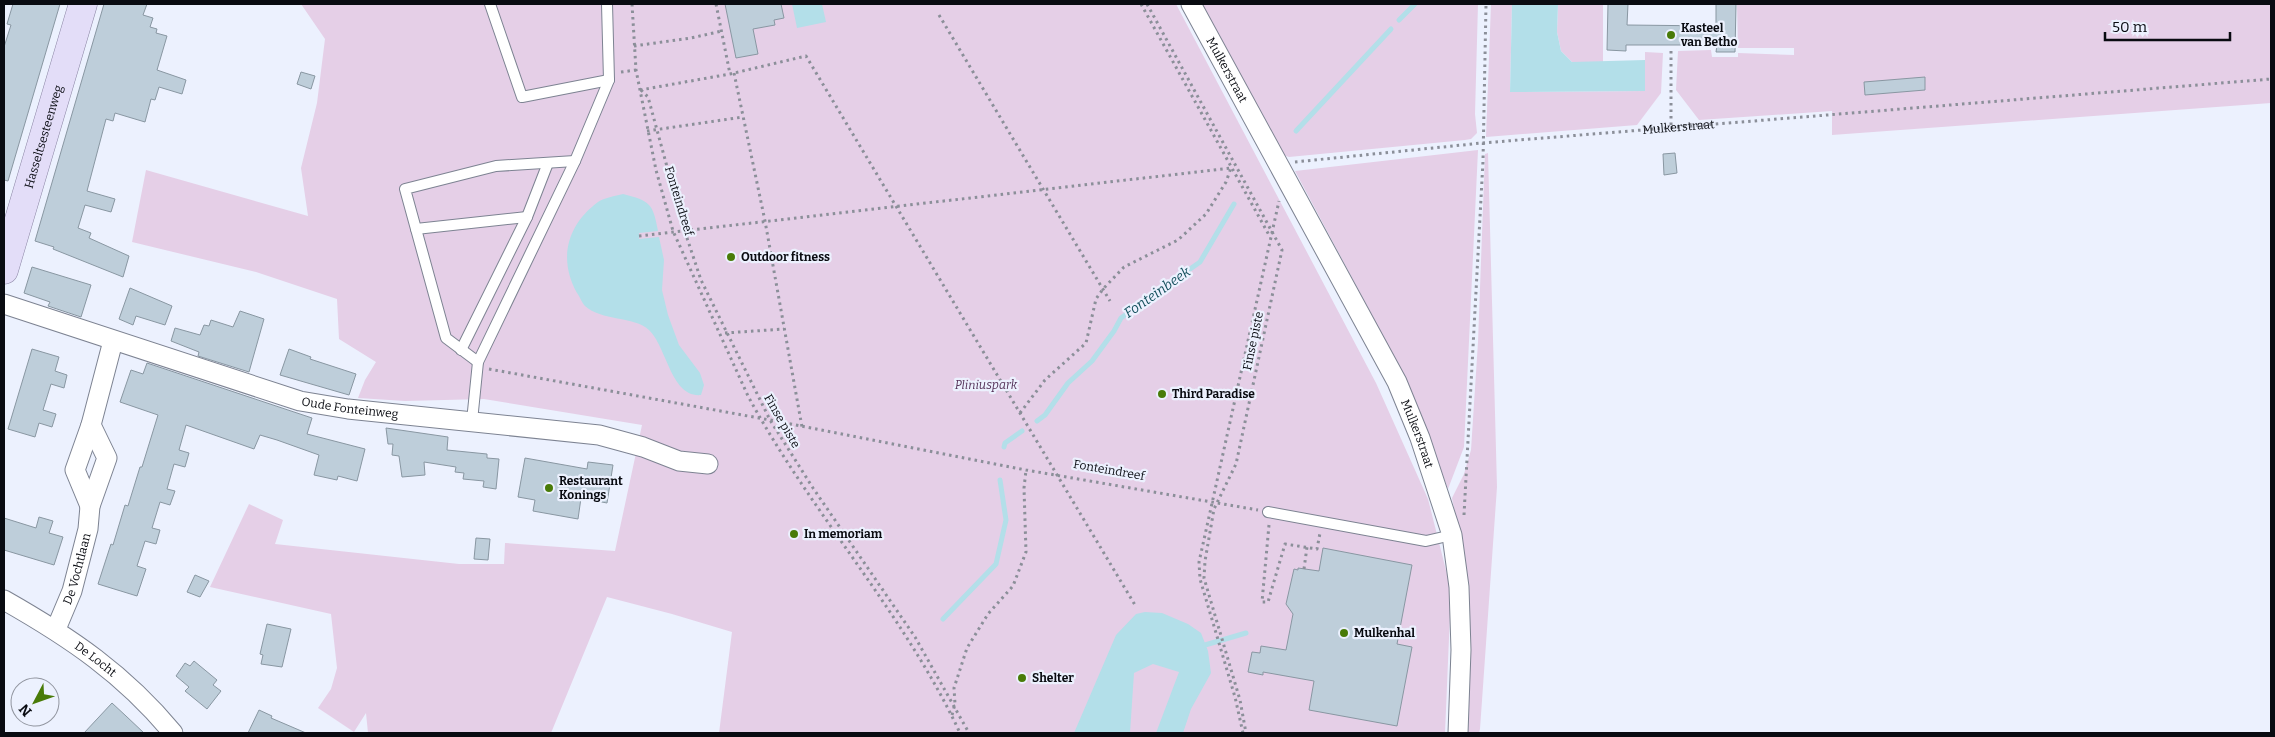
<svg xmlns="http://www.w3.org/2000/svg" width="2275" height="737" font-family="Bitter,serif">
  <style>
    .green { fill: #e5cfe7 }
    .water { fill: #b3dfe9 }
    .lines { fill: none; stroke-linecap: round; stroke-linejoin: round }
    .stream { stroke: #b3dfe9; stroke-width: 5 }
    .building { fill: #beceda; stroke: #8997a2 }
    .service-casing { stroke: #7d8392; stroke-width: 12 }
    .minor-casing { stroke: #7d8392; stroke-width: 21 }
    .primary-casing { stroke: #8b85a4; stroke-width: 29 }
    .path { stroke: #8b8f99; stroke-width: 3; stroke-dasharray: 2.5 4; stroke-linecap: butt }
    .service { stroke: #fff; stroke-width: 10 }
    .minor { stroke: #fff; stroke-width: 19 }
    .primary { stroke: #e3ddf8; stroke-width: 28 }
    .poi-dot { fill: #497b08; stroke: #ecf1fe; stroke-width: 2 }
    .labels { text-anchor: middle; stroke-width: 4.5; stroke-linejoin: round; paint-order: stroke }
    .poi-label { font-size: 12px; font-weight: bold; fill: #090b11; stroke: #ecf1fe; text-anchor: start }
    .street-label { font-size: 12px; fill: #090b11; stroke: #ecf1fe }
    .park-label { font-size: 12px; font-style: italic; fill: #553259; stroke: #ecf1fe }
    .water-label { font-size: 14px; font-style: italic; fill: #134f5c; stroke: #ecf1fe }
  </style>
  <rect width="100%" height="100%" fill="#ecf1fe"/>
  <g class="green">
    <path d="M301 4H1176L1376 383 1428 499 1451 590 1445 733H719L732 632 672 614 607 597 551 733H368L366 713 354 732 318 708 331 689 337 668 331 614 210 587 249 504 283 520 275 544 459 564H504L505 543 615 551 642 425 484 399 405 401 358 398 365 380 376 362 339 339 337 299 256 272 132 242 146 170 308 216 301 168 317 103 325 39Z"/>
    <path d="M1201 4H1478L1475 114 1477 133 1471 139 1465 140 1289 157 1283 155Z"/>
    <path d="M1491 4H1512L1510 92 1645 91V52L1663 53 1661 93 1637 125 1486 137Z"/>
    <path d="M1558 4H1603V62H1572L1561 51 1557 32Z"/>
    <path d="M1737 4H2271V103L1832 135V111L1699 120 1676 90 1678 51 1711 50 1712 57H1738V53L1794 55V48H1738Z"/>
    <path d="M1478 150 1464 447 1448 489 1405 377 1295 171Z"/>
    <path d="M1488 153 1497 487 1480 729 1479 733H1468L1470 640 1465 565 1452 498 1464 474 1471 450 1478 342 1485 154Z"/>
  </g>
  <g class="water">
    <path d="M792 4H822L826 22 797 28Z"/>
    <path d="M1512 4H1558L1557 32 1561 51 1572 62 1645 60V91L1510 92Z"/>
    <path d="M623 194C650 201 653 203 658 231L639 233V239L659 237 664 260 662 290 668 315 679 345 700 373 704 385 701 395C671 398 667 347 649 330 634 316 601 321 585 306 582 303 580 297 577 293 558 259 567 225 598 202 604 198 615 196 623 194Z"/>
    <path d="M1145 612 1162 613 1188 624 1201 633 1208 651 1211 673 1191 709 1183 733H1156L1179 672 1153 664 1134 673 1130 733H1074L1116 635 1136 614Z"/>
  </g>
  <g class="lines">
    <g class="stream">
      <path d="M1399 20 1415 4"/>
      <path d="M1296 131 1391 29"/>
      <path d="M1037 421 1045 415 1068 383 1092 361 1114 331 1121 318 1200 262 1234 204"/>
      <path d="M1004 447 1005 443 1022 431"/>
      <path d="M943 619 996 564 1006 520 1000 480"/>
      <path d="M1205 645 1246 633"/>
    </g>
  </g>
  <g class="building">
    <path d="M13 4H60L8 181 4 180V47L11 25 7 24Z"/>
    <path d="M104 4H147L143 15 153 18 150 27 157 29 156 33 167 36 157 70 186 80 182 94 159 87 155 100 151 99 145 122 115 113 113 121 106 119 87 191 115 199 111 212 85 205 78 228 91 233 89 238 129 256 123 277 53 249 54 247 35 241Z"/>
    <path d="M725 4H781L784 18 774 20 775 25 753 29 758 54 736 58Z"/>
    <path d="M1608 4H1628L1627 25 1716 26V4H1736L1735 52H1716L1717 45H1626V51L1607 50Z"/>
    <path d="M301 72 315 76 311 89 297 84Z"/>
    <path d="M1925 77V90L1865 95 1864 82Z"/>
    <path d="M1675 153 1677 173 1664 175 1663 154Z"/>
    <path d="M32 267 91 285 81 317 48 306 50 302 24 293Z"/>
    <path d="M130 288 172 306 165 325 136 316 133 325 119 319Z"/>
    <path d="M240 311 264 319 249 372 198 356 199 352 171 341 175 328 200 335 204 325 209 326 211 320 233 327Z"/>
    <path d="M32 349 59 357 55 371 67 375 64 388 51 384 43 410 56 414 52 427 39 423 35 437 8 429Z"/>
    <path d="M289 349 311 357 310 359 356 374 349 395 280 375Z"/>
    <path d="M147 363 312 418 307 434 365 449 357 481 338 476 337 480 314 475 319 455 277 440 260 435 254 449 186 425 179 450 189 453 185 467 174 464 167 489 175 491 170 505 160 502 152 528 160 530 156 544 145 541 137 566 146 569 137 596 98 584 111 544 113 545 125 505 128 506 140 467H142L158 415 120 402 131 370 143 374Z"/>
    <path d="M386 428 448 437 447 450 487 454V458L499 459 496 489 483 487 484 481 463 479 464 473 455 472 456 467 424 462 425 475 402 477 399 456 392 455 393 444H388Z"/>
    <path d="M525 458 587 469 588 462 613 465 607 503 581 498 578 519 533 511 535 500 518 497Z"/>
    <path d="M39 517 53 521 49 533 63 537 54 565 4 550V518L36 528Z"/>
    <path d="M476 538 490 539 488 560 474 559Z"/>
    <path d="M1323 548 1412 565 1397 644 1412 647 1397 726 1309 710 1314 681 1263 672V675L1248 672 1252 652 1260 653 1261 646 1286 650 1293 614 1286 604 1294 569 1298 570V568L1319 571Z"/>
    <path d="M195 575 209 581 200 597 187 592Z"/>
    <path d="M267 624 291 629 282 667 261 664 263 655 260 654Z"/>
    <path d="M194 661 217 680 213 685 221 691 207 709 185 691 189 687 176 676 185 663 190 666Z"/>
    <path d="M112 703 126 716 144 733H84Z"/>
    <path d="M259 710 272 716 271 718 306 733H248Z"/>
  </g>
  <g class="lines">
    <g class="service-casing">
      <g id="service">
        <path d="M490 4 522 97 609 80"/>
        <path d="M416 229 527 217"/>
        <path d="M461 350 527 217 548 163"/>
        <path d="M478 362 446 338 405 189 496 166 575 161"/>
        <path d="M472 421 478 362 575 161 609 80 607 4"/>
        <path d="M1268 512 1426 541 1452 535"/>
      </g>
    </g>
    <g class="minor-casing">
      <g id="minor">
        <path id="s2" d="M1191 4 1397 382 1420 438 1452 535 1459 587 1461 650 1458 733"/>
        <path id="s3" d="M4 304 300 401 348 409 599 435 643 447 679 461 708 464"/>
        <path d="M90 506 75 470 91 425 113 341"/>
        <path id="s4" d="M4 600C71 638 124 674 173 733"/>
        <path id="s5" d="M56 629 72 591 88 529 90 506 107 458 91 425"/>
      </g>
    </g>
    <g class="primary-casing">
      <g id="primary">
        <path id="s6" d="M4 270 83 4"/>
      </g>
    </g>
    <g class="path">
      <path d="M632 4 636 70 656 170 673 231 748 396C811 513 904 613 960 733"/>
      <path d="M716 4 730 74"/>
      <path d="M1141 4 1269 235"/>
      <path d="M1147 4 1282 250 1236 464 1214 509 1205 561 1204 578 1240 700 1246 733"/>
      <path d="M939 15 1110 301"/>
      <path d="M634 46 691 38 722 31"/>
      <path d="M1671 51V129"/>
      <path d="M621 72 636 70"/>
      <path d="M734 73 765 221 802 427"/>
      <path d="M640 90 730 74 806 56 1135 605"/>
      <path d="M641 90 648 97 684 229 701 280 770 420 813 488 915 637 969 733"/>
      <path d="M647 131 743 117"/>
      <path id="s1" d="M1295 162 1482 143 2271 79"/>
      <path d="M639 236 1231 168"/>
      <path d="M725 333 784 329"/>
      <path d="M489 369 770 420 1026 470 1258 510"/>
      <path d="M1020 413 1045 380 1086 343 1096 299 1103 289 1124 267 1178 240 1206 214 1226 182 1231 168"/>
      <path d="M1464 515 1483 161 1486 4"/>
      <path d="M1269 525 1262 602H1268L1285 544 1317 549 1320 533"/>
      <path d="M1304 569 1307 547"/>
      <path d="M952 715 955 704 954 688 967 648 988 614 1013 586 1026 552 1024 488 1026 470"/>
      <path d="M1243 733 1235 697 1200 579 1199 562 1279 201"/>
    </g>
    <use href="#service" class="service"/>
    <use href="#minor" class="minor"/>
    <use href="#primary" class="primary"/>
  </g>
  <g class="poi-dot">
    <circle cx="1671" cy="35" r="5"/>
    <circle cx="731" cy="257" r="5"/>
    <circle cx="1162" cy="394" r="5"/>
    <circle cx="549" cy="488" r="5"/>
    <circle cx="794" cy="534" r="5"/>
    <circle cx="1344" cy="633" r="5"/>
    <circle cx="1022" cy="678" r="5"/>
  </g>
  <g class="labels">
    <g class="poi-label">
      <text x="1681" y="32">Kasteel<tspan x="1681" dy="14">van Betho</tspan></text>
      <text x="741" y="261">Outdoor fitness</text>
      <text x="1172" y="398">Third Paradise</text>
      <text x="559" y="485">Restaurant<tspan x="559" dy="14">Konings</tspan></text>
      <text x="804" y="538">In memoriam</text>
      <text x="1354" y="637">Mulkenhal</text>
      <text x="1032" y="682">Shelter</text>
    </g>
    <g class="street-label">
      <text dy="4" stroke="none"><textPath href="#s2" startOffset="75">Mulkerstraat</textPath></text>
      <text dy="4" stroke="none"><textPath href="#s1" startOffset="385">Mulkerstraat</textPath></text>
      <text dy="4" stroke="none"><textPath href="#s6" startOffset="139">Hasseltsesteenweg</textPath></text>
      <text transform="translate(679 201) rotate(73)" y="4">Fonteindreef</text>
      <text transform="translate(1253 341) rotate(-78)" y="4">Finse piste</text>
      <text dy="4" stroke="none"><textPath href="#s3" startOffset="362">Oude Fonteinweg</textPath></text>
      <text transform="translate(782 421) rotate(60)" y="4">Finse piste</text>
      <text dy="4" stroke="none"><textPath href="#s2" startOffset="486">Mulkerstraat</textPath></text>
      <text transform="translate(1109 470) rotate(10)" y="4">Fonteindreef</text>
      <text dy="4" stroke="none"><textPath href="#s5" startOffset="64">De Vochtlaan</textPath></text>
      <text dy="4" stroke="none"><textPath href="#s4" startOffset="109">De Locht</textPath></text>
    </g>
    <g class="park-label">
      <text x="986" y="389">Pliniuspark</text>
    </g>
    <g class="water-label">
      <text transform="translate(1157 292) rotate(-35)" y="5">Fonteinbeek</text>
    </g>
  </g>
  <rect width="2275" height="737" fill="none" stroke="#090b11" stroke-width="10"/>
  <g transform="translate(35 702) rotate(229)"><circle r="24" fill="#ecf1fe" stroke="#91959f"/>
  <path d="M0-4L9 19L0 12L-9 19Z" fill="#497b08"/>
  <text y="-8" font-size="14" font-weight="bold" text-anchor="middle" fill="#090b11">N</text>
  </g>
  <path d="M2105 32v8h125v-8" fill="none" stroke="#090b11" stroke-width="2.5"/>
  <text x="2112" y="32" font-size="15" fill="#090b11" stroke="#ecf1fe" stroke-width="4" paint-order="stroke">50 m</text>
</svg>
